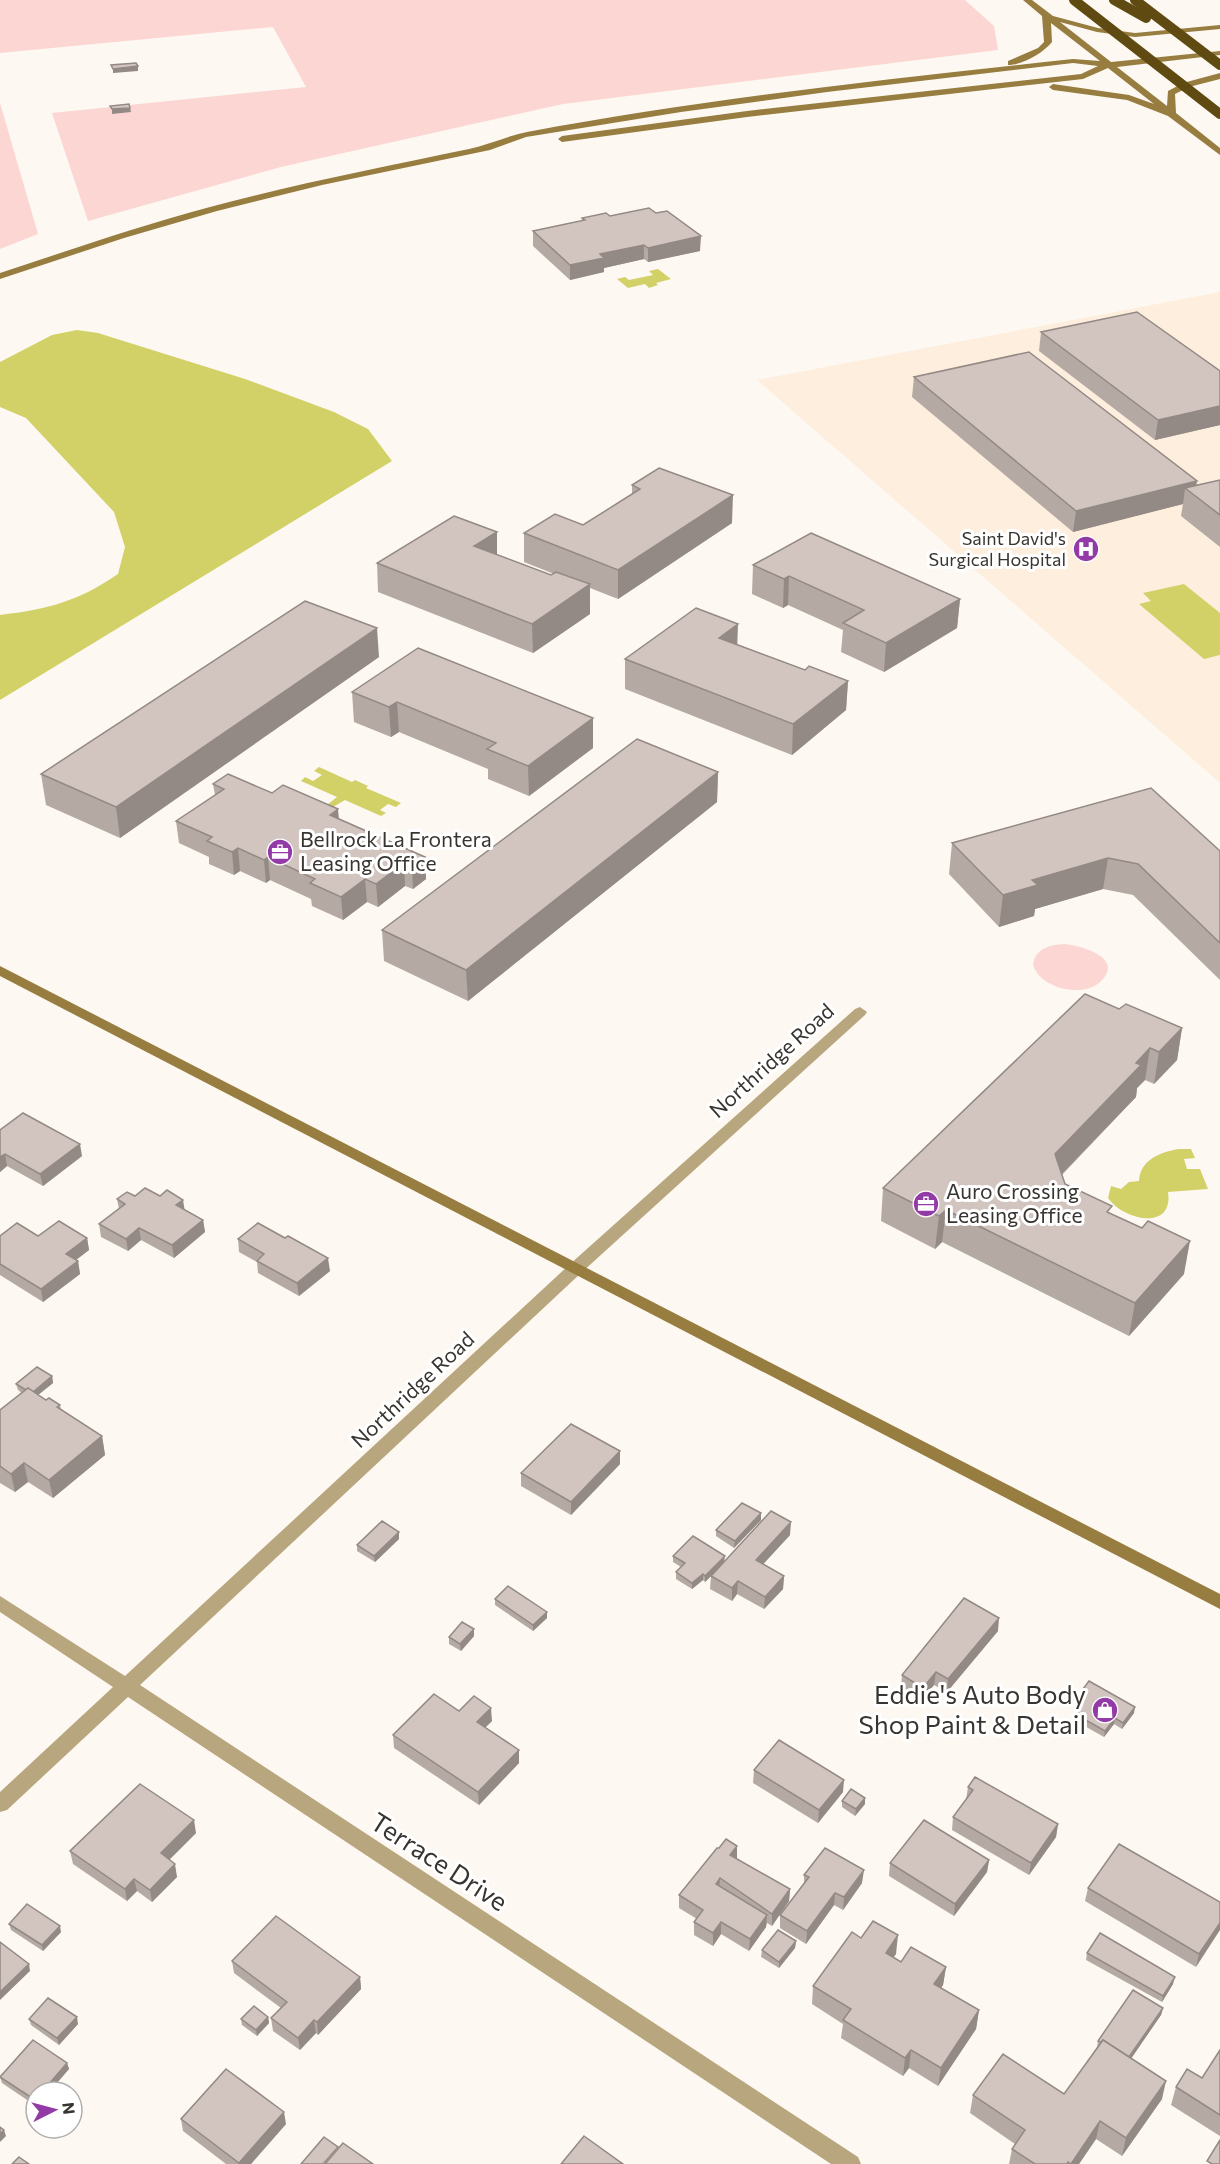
<svg xmlns="http://www.w3.org/2000/svg" width="1220" height="2164" font-family="Commissioner,sans-serif">
  <style>
    .built { fill: #feeede }
    .green { fill: #fbd6d3 }
    .water { fill: #d2d168 }
    .lines { fill: none; stroke-linecap: round; stroke-linejoin: round }
    .minor { fill: #b7a67e; fill-rule: evenodd }
    .secondary { fill: #977d3f; fill-rule: evenodd }
    .motorway-bridge { stroke: #5f4a12; stroke-width: 10 }
    .wall { fill: #b5a9a3 }
    .shaded-wall { fill: #938985 }
    .building { fill: #d2c4be; stroke: #938985; stroke-width: 1.5 }
    .labels { text-anchor: middle; stroke-width: 6; stroke-linejoin: round; paint-order: stroke }
    .far-poi-label { font-size: 18px; fill: #383430; stroke: #fff; text-anchor: end }
    .poi-label { font-size: 21px; fill: #383430; stroke: #fff; text-anchor: start }
    .street-label { font-size: 21px; fill: #383430; stroke: #fff }
    .near-poi-label { font-size: 26px; fill: #383430; stroke: #fff; text-anchor: end }
    .near-street-label { font-size: 26px; fill: #383430; stroke: #fff }
  </style>
  <rect width="100%" height="100%" fill="#fef8f2"/>
  <path class="built" d="M1220 292V783L757 380Z"/>
  <g class="green">
    <path d="M0 0H965L994 26 998 50 563 104 281 167 88 221 52 113 306 87 273 27 0 53Z"/>
    <path d="M0 103 38 234 0 249Z"/>
    <path d="M1064 944C1079 945 1123 957 1103 979 1086 1000 1039 989 1033 964 1036 948 1050 945 1064 944Z"/>
  </g>
  <g class="water">
    <path d="M658 269 671 279 656 283 658 285 649 288 645 284 628 288 617 279 625 277 629 280 653 275 649 271Z"/>
    <path d="M77 330 98 333 245 379 334 412 368 429 392 461 0 700V615C48 609 77 602 118 574L125 547 114 512 26 418 0 407V362L52 335Z"/>
    <path d="M1184 584 1220 613V655L1204 659 1139 604 1151 601 1143 593Z"/>
    <path d="M319 767 352 782 355 780 368 786 366 788 401 803 396 807 388 804 380 810 386 813 381 816 345 800 333 807 327 805 337 797 301 781 305 777 313 781 322 775 314 771Z"/>
    <path d="M1179 1149H1191L1195 1158 1184 1159 1187 1169H1200L1208 1189 1168 1192C1174 1231 1124 1221 1108 1198L1111 1186 1121 1189 1129 1182 1139 1181C1140 1160 1160 1152 1179 1149Z"/>
  </g>
  <g class="lines">
    <path class="minor" d="M860 1007 867 1012 865 1015 581 1273 140 1685 858 2157 861 2164H831L128 1697 7 1810 0 1812V1792L113 1687 0 1612V1596L125 1676 569 1265 855 1009Z"/>
    <g class="secondary">
      <path d="M1023 0H1032L1053 16 1098 28 1135 33 1220 25V29L1135 37 1097 32 1060 22 1111 62 1220 51V55L1117 67 1167 106 1168 91 1183 83 1220 73V79L1189 87 1175 94 1176 113 1220 148V155L1168 116 1127 100 1053 90 1049 87 1053 84 1129 95 1154 104 1108 68 1083 79 747 117 562 142 558 139 562 136 747 111 1081 74 1098 66 1073 63 827 92 681 112 526 137 490 150 322 185 217 211 124 238 0 279V273C70 250 139 226 210 207 296 184 382 167 469 149 488 145 507 136 527 132 707 98 890 79 1073 59L1100 61 1051 23 1052 42C1043 53 1023 65 1008 65V61L1038 48 1044 42 1042 16Z"/>
      <path d="M0 966 1220 1594V1609L0 976Z"/>
    </g>
    <g class="motorway-bridge">
      <path d="M1074 0 1220 114"/>
      <path d="M1114 0 1146 18"/>
      <path d="M1135 0 1220 65"/>
    </g>
  </g>
  <g class="wall">
    <path d="M610 216 700 251 648 262 644 259 604 268V272L570 280 533 246V231L582 221V218Z"/>
    <path d="M1041 332 1220 371V425L1155 440 1039 351Z"/>
    <path d="M914 377 1196 485 1220 480V547L1181 516 1183 504 1073 532 912 397Z"/>
    <path d="M632 485 732 523 618 599 590 588V614L533 653 378 592 377 563 497 532V555L551 575 554 574 524 562V533L583 525 632 494Z"/>
    <path d="M753 565 960 599 957 628 884 672 841 652 843 630 788 605 783 608 752 594Z"/>
    <path d="M737 644 805 670 848 681 846 710 792 755 625 689V659Z"/>
    <path d="M379 657 120 838 46 805 41 774Z"/>
    <path d="M352 692 593 718V748L529 796 488 779V769L399 732 391 737 354 722Z"/>
    <path d="M718 772 717 802 468 1001 384 961 382 930Z"/>
    <path d="M213 784 272 793 339 819 425 857 426 879 413 889 405 886 378 907 367 902 343 920 312 906 311 899 270 880 266 883 240 871 234 875 209 864V857L179 843 176 821 215 795Z"/>
    <path d="M952 843 1220 851V980L1133 895 1103 889 1035 909 1034 916 999 927 949 874Z"/>
    <path d="M1119 1009 1182 1028 1177 1060 1154 1084 1145 1080 1137 1088 1136 1097 1062 1175 1065 1184 1110 1213 1184 1274 1129 1336 942 1242 935 1249 881 1221 883 1188Z"/>
    <path d="M0 1130 82 1156 43 1186 7 1166 0 1172Z"/>
    <path d="M135 1196 185 1210 203 1220 205 1232 174 1258 141 1240 128 1251 101 1237 99 1224 119 1209 117 1199Z"/>
    <path d="M0 1236 87 1238 89 1250 76 1260 78 1261 80 1274 43 1302 0 1275Z"/>
    <path d="M285 1238 330 1271 299 1296 258 1273 257 1262 239 1252 238 1239Z"/>
    <path d="M52 1376 53 1383 38 1395 46 1400 60 1405 61 1410 102 1436 105 1455 53 1498 28 1482 15 1492 0 1483V1410L22 1393 18 1390 16 1384Z"/>
    <path d="M620 1464 571 1515 521 1486V1473Z"/>
    <path d="M761 1520 734 1548 716 1536V1530Z"/>
    <path d="M399 1532V1539L375 1562 357 1551V1545Z"/>
    <path d="M790 1535 763 1564 784 1576 783 1589 764 1609 737 1594 732 1601 710 1589 711 1576 705 1582 703 1580 692 1589 676 1579V1572L681 1567 673 1562V1556L724 1561Z"/>
    <path d="M495 1599 547 1618 533 1631 495 1605Z"/>
    <path d="M998 1631 947 1692 934 1685 921 1700 901 1688 902 1675Z"/>
    <path d="M474 1636 461 1651 449 1644V1637Z"/>
    <path d="M1077 1697 1134 1713 1122 1729 1114 1724 1104 1737 1074 1720 1075 1714 1081 1706 1076 1704Z"/>
    <path d="M459 1711 492 1721 485 1728 519 1763 479 1805 394 1748 393 1735Z"/>
    <path d="M754 1770 843 1792 818 1823 753 1783Z"/>
    <path d="M968 1787 1058 1824 1056 1837 1029 1875 952 1830 953 1817 966 1800Z"/>
    <path d="M865 1798V1804L855 1816 842 1807V1801Z"/>
    <path d="M196 1833 169 1860 177 1877 152 1902 137 1891 127 1901 73 1864 70 1851Z"/>
    <path d="M737 1859 790 1889 789 1901 772 1926 767 1923 766 1927 749 1951 721 1934 713 1946 694 1935V1922L697 1919 679 1908V1895Z"/>
    <path d="M989 1860 987 1872 954 1916 889 1876 890 1863Z"/>
    <path d="M804 1875 862 1883 843 1910 834 1905 806 1944 780 1928V1915L804 1884Z"/>
    <path d="M1088 1888 1220 1902 1196 1967 1085 1901Z"/>
    <path d="M9 1924 61 1932 43 1951 11 1930Z"/>
    <path d="M796 1941 795 1948 779 1968 761 1957 762 1950Z"/>
    <path d="M1087 1953 1173 1984 1162 2002 1086 1960Z"/>
    <path d="M896 1954 893 1957 901 1962 946 1967 943 1985 941 1988 979 2010 976 2029 938 2086 909 2068 903 2076 841 2038 843 2024 812 2004 813 1986Z"/>
    <path d="M232 1961 360 1977 361 1989 318 2035 316 2033 300 2050 273 2031 271 2018 281 2008 234 1973Z"/>
    <path d="M1163 2008 1161 2015 1131 2058 1162 2099 1122 2156 1096 2139 1079 2164H1009L1012 2149 1015 2144 970 2113 973 2095 1064 2094 1097 2047 1098 2041Z"/>
    <path d="M268 2017 269 2023 257 2036 242 2025 241 2019Z"/>
    <path d="M29 2019 78 2024 59 2045 31 2025Z"/>
    <path d="M1220 2050V2136L1171 2105 1176 2087 1202 2078Z"/>
    <path d="M67 2063 69 2069 49 2092H36V2106L2 2083 0 2077Z"/>
    <path d="M181 2119 286 2124 251 2164H226L183 2131Z"/>
  </g>
  <g class="shaded-wall">
    <path d="M138 66V71L113 73V69Z"/>
    <path d="M130 108 131 112 112 114V109Z"/>
    <path d="M701 236 700 251 648 262V248Z"/>
    <path d="M644 245V259L604 268V272L570 280V265L600 254Z"/>
    <path d="M1220 406V425L1155 440 1158 420Z"/>
    <path d="M1197 481 1195 495 1185 488 1183 504 1073 532 1076 511Z"/>
    <path d="M733 495 732 523 618 599V570Z"/>
    <path d="M497 532V560L474 546Z"/>
    <path d="M789 576 788 605 783 608 784 579Z"/>
    <path d="M590 584V614L533 653 532 624Z"/>
    <path d="M960 599 957 628 884 672 886 643Z"/>
    <path d="M738 624 737 653 719 638Z"/>
    <path d="M377 628 379 657 120 838 116 807Z"/>
    <path d="M848 681 846 710 792 755 793 724Z"/>
    <path d="M397 702 399 732 391 737 389 707Z"/>
    <path d="M593 718V748L529 796 528 766Z"/>
    <path d="M718 772 717 802 468 1001 466 970Z"/>
    <path d="M338 809 340 831 330 815Z"/>
    <path d="M238 848 240 871 234 875 232 852Z"/>
    <path d="M268 857 270 880 266 883 264 860Z"/>
    <path d="M425 857 426 879 413 889 412 867Z"/>
    <path d="M1108 858 1103 889 1035 909 1034 916 999 927 1003 895 1032 880Z"/>
    <path d="M404 863 405 886 378 907 376 884Z"/>
    <path d="M365 879 367 902 343 920 341 897Z"/>
    <path d="M1182 1028 1177 1060 1154 1084 1159 1052Z"/>
    <path d="M1150 1048 1145 1080 1137 1088 1136 1097 1050 1186 1055 1154 1136 1063Z"/>
    <path d="M80 1144 82 1156 43 1186 40 1174Z"/>
    <path d="M5 1154 7 1166 0 1172V1157Z"/>
    <path d="M183 1200 185 1212 176 1205Z"/>
    <path d="M946 1210 942 1242 935 1249 939 1216Z"/>
    <path d="M203 1220 205 1232 174 1258 172 1245Z"/>
    <path d="M139 1228 141 1240 128 1251 126 1239Z"/>
    <path d="M87 1238 89 1250 68 1266 66 1254Z"/>
    <path d="M1190 1241 1184 1274 1129 1336 1135 1303Z"/>
    <path d="M328 1258 330 1271 299 1296 297 1283Z"/>
    <path d="M78 1261 80 1274 43 1302 41 1289Z"/>
    <path d="M52 1376 53 1383 33 1399 31 1393Z"/>
    <path d="M102 1436 105 1455 53 1498 49 1480Z"/>
    <path d="M620 1451V1464L571 1515V1502Z"/>
    <path d="M24 1463 28 1482 15 1492 11 1474Z"/>
    <path d="M761 1513V1520L734 1548 735 1541Z"/>
    <path d="M791 1522 790 1535 755 1573 756 1560Z"/>
    <path d="M399 1532V1539L375 1562 374 1556Z"/>
    <path d="M725 1556 724 1563 705 1582V1576Z"/>
    <path d="M703 1574V1580L692 1589V1583Z"/>
    <path d="M784 1576 783 1589 764 1609 765 1597Z"/>
    <path d="M738 1581 737 1594 732 1601V1588Z"/>
    <path d="M547 1612V1618L533 1631V1625Z"/>
    <path d="M999 1618 998 1631 947 1692 948 1679Z"/>
    <path d="M474 1629V1636L461 1651 460 1644Z"/>
    <path d="M936 1672 934 1685 921 1700 923 1688Z"/>
    <path d="M1135 1707 1134 1713 1122 1729 1123 1723Z"/>
    <path d="M491 1708 492 1721 477 1735V1722Z"/>
    <path d="M1115 1718 1114 1724 1104 1737 1105 1731Z"/>
    <path d="M519 1750V1763L479 1805 478 1792Z"/>
    <path d="M844 1780 843 1792 818 1823 819 1810Z"/>
    <path d="M865 1798V1804L855 1816 856 1809Z"/>
    <path d="M194 1820 196 1833 163 1866 161 1853Z"/>
    <path d="M1058 1824 1056 1837 1029 1875 1031 1863Z"/>
    <path d="M737 1846V1859L730 1855Z"/>
    <path d="M989 1860 987 1872 954 1916 955 1904Z"/>
    <path d="M175 1864 177 1877 152 1902 150 1890Z"/>
    <path d="M864 1870 862 1883 843 1910 844 1897Z"/>
    <path d="M720 1878 719 1891 716 1884Z"/>
    <path d="M134 1879 137 1891 127 1901 125 1889Z"/>
    <path d="M790 1889 789 1901 772 1926V1914Z"/>
    <path d="M835 1893 834 1905 806 1944 807 1931Z"/>
    <path d="M767 1915 766 1927 749 1951 750 1939Z"/>
    <path d="M721 1922V1934L713 1946V1933Z"/>
    <path d="M1220 1923V1930L1196 1967 1199 1954Z"/>
    <path d="M60 1926 61 1932 43 1951 42 1945Z"/>
    <path d="M898 1935 896 1954 884 1971 886 1953Z"/>
    <path d="M796 1941 795 1948 779 1968V1962Z"/>
    <path d="M29 1964 30 1971 0 2000V1992Z"/>
    <path d="M946 1967 943 1985 932 2002 934 1984Z"/>
    <path d="M360 1977 361 1989 318 2035 317 2022Z"/>
    <path d="M1175 1977 1173 1984 1162 2002 1163 1996Z"/>
    <path d="M1163 2008 1161 2015 1126 2066 1128 2059Z"/>
    <path d="M979 2010 976 2029 938 2086 941 2068Z"/>
    <path d="M77 2017 78 2024 59 2045 57 2038Z"/>
    <path d="M268 2017 269 2023 257 2036 256 2030Z"/>
    <path d="M314 2020 316 2033 300 2050 298 2038Z"/>
    <path d="M911 2050 909 2068 903 2076 905 2058Z"/>
    <path d="M67 2063 69 2069 49 2092H42Z"/>
    <path d="M1166 2081 1162 2099 1122 2156 1126 2138Z"/>
    <path d="M284 2112 286 2124 251 2164H239V2163Z"/>
    <path d="M1100 2121 1096 2139 1079 2164H1071Z"/>
    <path d="M4 2130 6 2136 0 2142V2134Z"/>
  </g>
  <g class="building">
    <path d="M136 63 138 66 113 69 111 65Z"/>
    <path d="M129 104 130 108 112 109 110 106Z"/>
    <path d="M649 208 656 213 667 211 701 236 648 248 644 245 600 254 604 258 570 265 533 231 585 220 582 218 606 213 610 216Z"/>
    <path d="M1137 312 1220 371V406L1158 420 1041 332Z"/>
    <path d="M1029 352 1197 481 1076 511 914 377Z"/>
    <path d="M659 468 733 495 618 570 524 533 555 514 583 525 640 489 632 485Z"/>
    <path d="M1220 480V515L1185 488Z"/>
    <path d="M454 516 497 532 474 546 551 575 556 572 590 584 532 624 377 563Z"/>
    <path d="M811 533 960 599 886 643 843 623 864 610 789 576 784 579 753 565Z"/>
    <path d="M305 601 377 628 116 807 41 774Z"/>
    <path d="M696 608 738 624 719 638 805 670 809 666 848 681 793 724 625 659Z"/>
    <path d="M418 648 593 718 528 766 487 749 496 743 397 702 389 707 352 692Z"/>
    <path d="M637 739 718 772 466 970 382 930Z"/>
    <path d="M228 774 272 793 283 785 338 809 330 815 425 857 412 867 404 863 376 884 365 879 341 897 310 883 315 879 268 857 264 860 238 848 232 852 207 841 212 837 176 821 224 789 213 784Z"/>
    <path d="M1151 788 1220 851V943L1138 864 1108 858 1032 880 1038 885 1003 895 952 843Z"/>
    <path d="M1085 994 1119 1009 1126 1004 1182 1028 1159 1052 1150 1048 1136 1063 1141 1065 1055 1154 1065 1184 1112 1206 1107 1212 1142 1228 1148 1221 1190 1241 1135 1303 946 1210 939 1216 883 1188Z"/>
    <path d="M23 1113 80 1144 40 1174 5 1154 0 1157V1130Z"/>
    <path d="M145 1188 160 1196 167 1190 183 1200 176 1205 203 1220 172 1245 139 1228 126 1239 99 1224 125 1204 117 1199 127 1192 135 1196Z"/>
    <path d="M59 1221 87 1238 66 1254 78 1261 41 1289 0 1264V1236L17 1223 38 1236Z"/>
    <path d="M258 1223 285 1238 288 1236 328 1258 297 1283 257 1261 264 1254 238 1239Z"/>
    <path d="M37 1367 52 1376 33 1392 28 1388 26 1390 16 1384Z"/>
    <path d="M28 1388 46 1400 49 1398 60 1405 57 1407 102 1436 49 1480 24 1463 11 1474 0 1466V1410Z"/>
    <path d="M571 1424 620 1451 571 1502 521 1473Z"/>
    <path d="M742 1503 761 1513 735 1541 716 1530Z"/>
    <path d="M771 1511 791 1522 756 1560 784 1576 765 1597 738 1581 732 1588 711 1576Z"/>
    <path d="M382 1521 399 1532 374 1556 357 1545Z"/>
    <path d="M693 1536 725 1556 705 1576 703 1574 692 1583 676 1572 685 1563 673 1556Z"/>
    <path d="M508 1586 547 1612 533 1625 495 1599Z"/>
    <path d="M964 1598 999 1618 948 1679 936 1672 923 1688 902 1675Z"/>
    <path d="M462 1622 474 1629 460 1644 449 1637Z"/>
    <path d="M1089 1681 1135 1707 1123 1723 1115 1718 1105 1731 1075 1714 1084 1701 1077 1697Z"/>
    <path d="M434 1694 459 1711 474 1696 491 1708 477 1722 519 1750 478 1792 393 1735Z"/>
    <path d="M779 1740 844 1780 819 1810 754 1770Z"/>
    <path d="M975 1777 1058 1824 1031 1863 953 1817 973 1790 968 1787Z"/>
    <path d="M140 1784 194 1820 161 1853 175 1864 150 1890 134 1879 125 1889 70 1851Z"/>
    <path d="M851 1789 865 1798 856 1809 842 1801Z"/>
    <path d="M924 1820 989 1860 955 1904 890 1863Z"/>
    <path d="M726 1839 737 1846 730 1855 790 1889 772 1914 720 1878 716 1884 767 1915 750 1939 721 1922 713 1933 694 1922 703 1910 679 1895 717 1848H719Z"/>
    <path d="M1119 1844 1220 1902V1923L1199 1954 1088 1888Z"/>
    <path d="M825 1848 864 1870 844 1897 835 1893 807 1931 780 1915 809 1877 804 1875Z"/>
    <path d="M27 1904 60 1926 42 1945 9 1924Z"/>
    <path d="M276 1916 360 1977 317 2022 314 2020 298 2038 271 2018 287 2002 232 1961Z"/>
    <path d="M873 1921 898 1935 886 1953 901 1962 911 1947 946 1967 934 1984 979 2010 941 2068 911 2050 905 2058 843 2020 851 2009 813 1986 852 1932 861 1938Z"/>
    <path d="M778 1930 796 1941 779 1962 762 1950Z"/>
    <path d="M1100 1933 1175 1977 1163 1996 1087 1953Z"/>
    <path d="M0 1942 29 1964 0 1992Z"/>
    <path d="M1133 1990 1163 2008 1129 2057 1103 2040 1101 2042 1098 2041Z"/>
    <path d="M48 1998 77 2017 57 2038 29 2019Z"/>
    <path d="M254 2006 268 2017 256 2030 241 2019Z"/>
    <path d="M33 2040 67 2063 42 2092H36V2099L35 2100 0 2077Z"/>
    <path d="M1103 2040 1166 2081 1126 2138 1100 2121 1071 2164 1068 2162 1067 2164H1035L1012 2149 1025 2130 973 2095 1003 2054 1064 2094Z"/>
    <path d="M1220 2050V2115L1176 2087 1187 2069 1202 2078Z"/>
    <path d="M226 2069 284 2112 239 2163 181 2119Z"/>
    <path d="M0 2127 4 2130 0 2134Z"/>
    <path d="M584 2136 623 2164H561Z"/>
    <path d="M324 2137 338 2147 323 2164H301Z"/>
    <path d="M1220 2140V2164H1212L1207 2161Z"/>
    <path d="M343 2143 373 2164H325Z"/>
    <path d="M19 2157 29 2164H12Z"/>
  </g>
  <defs>
    <g id="hospital-disc" transform="scale(1.35)"><circle r="9.5" fill="#923aa5" stroke="#fff"/><path d="M-5-5h3v3.5h4V-5h3V5h-3V1.5h-4V5h-3Z" fill="#fff"/></g>
    <g id="office-disc" transform="scale(1.35)"><circle r="9.5" fill="#923aa5" stroke="#fff"/><path d="M-6-3h4V-5.5h4V-3h4V5H-6ZM-1-4.5V-3h2v-1.5ZM-6 0V1H6V0Z" fill="#fff"/></g>
    <g id="shop-disc" transform="scale(1.35)"><circle r="9.5" fill="#923aa5" stroke="#fff"/><path d="M-5-2.5h2.3a2.7 3.5 0 0 1 5.4 0H5L5.5 6h-11ZM-1.5-2.5h3a1.5 2.3 0 0 0-3 0Z" fill="#fff"/></g>
  </defs>
  <g fill-rule="evenodd">
    <use href="#hospital-disc" x="1086" y="549"/>
    <use href="#office-disc" x="280" y="852"/>
    <use href="#office-disc" x="926" y="1204"/>
    <use href="#shop-disc" x="1105" y="1710"/>
  </g>
  <g class="labels">
    <g class="far-poi-label">
      <text x="1066" y="545">Saint David's<tspan x="1066" dy="21">Surgical Hospital</tspan></text>
    </g>
    <g class="poi-label">
      <text x="300" y="847">Bellrock La Frontera<tspan x="300" dy="24">Leasing Office</tspan></text>
      <text x="946" y="1199">Auro Crossing<tspan x="946" dy="24">Leasing Office</tspan></text>
    </g>
    <g class="street-label">
      <text transform="translate(772 1061) rotate(-42)" y="7">Northridge Road</text>
      <text transform="translate(413 1390) rotate(-43)" y="7">Northridge Road</text>
    </g>
    <g class="near-poi-label">
      <text x="1086" y="1704">Eddie's Auto Body<tspan x="1086" dy="30">Shop Paint &amp; Detail</tspan></text>
    </g>
    <g class="near-street-label">
      <text transform="translate(439 1862) rotate(33)" y="9">Terrace Drive</text>
    </g>
  </g>
  <g transform="translate(54 2110) rotate(84)"><circle r="28" fill="#ffffff" stroke="#afaeac" stroke-width="1.5"/>
  <path d="M0-4.5L10 22L0 15L-10 22Z" fill="#923aa5"/>
  <text y="-9" font-size="16" font-weight="bold" text-anchor="middle" fill="#383430">N</text>
  </g>
</svg>
